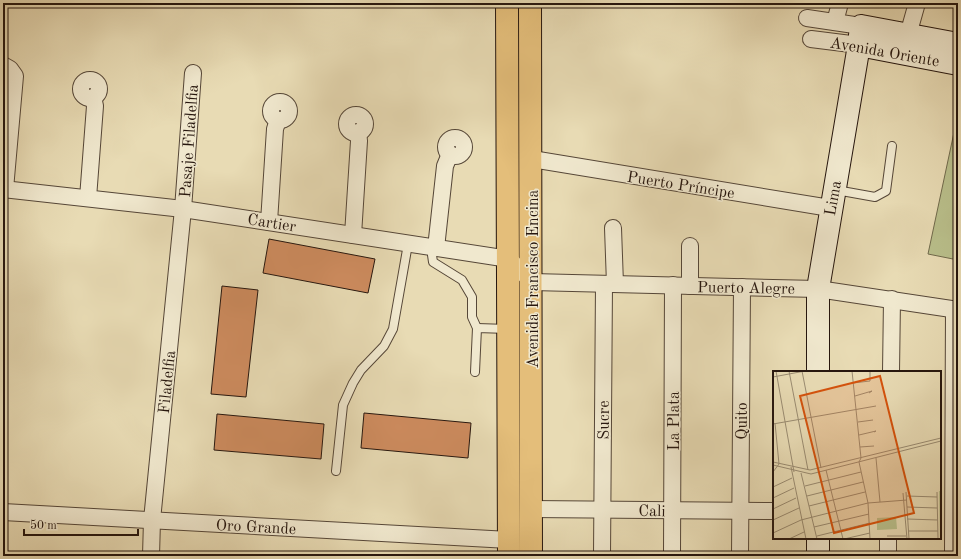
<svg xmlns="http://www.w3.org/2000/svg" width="961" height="559" font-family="'Old Standard TT',serif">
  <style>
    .green { fill: #b9bf8b; stroke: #706a4c }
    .building { fill: #ce8c5f; stroke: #26160e }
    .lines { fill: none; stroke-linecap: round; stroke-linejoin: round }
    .lane-casing { stroke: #564738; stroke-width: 10 }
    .street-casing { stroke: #564738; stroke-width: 18 }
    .secondary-casing { stroke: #26160e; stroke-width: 24 }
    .primary-casing { stroke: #26160e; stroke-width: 24 }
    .lane { stroke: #f0e8ce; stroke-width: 8 }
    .street { stroke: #f0e8ce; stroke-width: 16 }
    .secondary { stroke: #f0e8ce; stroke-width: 22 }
    .primary { stroke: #e4be7a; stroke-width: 22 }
    .labels { text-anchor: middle; stroke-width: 3; stroke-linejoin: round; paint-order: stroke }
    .street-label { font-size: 16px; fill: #26160e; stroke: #f0e8ce }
    .inset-road { fill: none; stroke: #9a8c72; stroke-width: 1 }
    .view { fill: #d5520c; fill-opacity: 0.15; stroke: #d5520c; stroke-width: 2 }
    .inset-edge { fill: none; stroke: #26160e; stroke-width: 2 }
  </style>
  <rect width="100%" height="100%" fill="#e8dbb4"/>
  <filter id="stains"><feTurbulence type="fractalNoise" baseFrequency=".005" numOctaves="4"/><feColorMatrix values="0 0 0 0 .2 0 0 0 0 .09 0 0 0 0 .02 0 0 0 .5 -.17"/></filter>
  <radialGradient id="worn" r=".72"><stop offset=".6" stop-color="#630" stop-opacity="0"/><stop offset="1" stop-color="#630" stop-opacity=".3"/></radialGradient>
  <path class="green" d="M956 123 958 124V260L928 254Z"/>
  <g class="building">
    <path d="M269 239 375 259 368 293 263 273Z"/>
    <path d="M222 286 258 290 246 397 211 394Z"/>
    <path d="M364 413 471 423 468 458 361 448Z"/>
    <path d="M217 414 324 424 321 459 214 450Z"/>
  </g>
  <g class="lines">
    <g class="lane-casing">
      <g id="lane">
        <path d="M836 190 875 197 886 191 892 146"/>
        <path d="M436 248 432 255 433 262 462 280 472 297V317L477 328"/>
        <path d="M475 372 477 328 508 329"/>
        <path d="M336 471 343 405 353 383 361 370 384 346 393 329 408 244"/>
      </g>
    </g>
    <g class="street-casing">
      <g id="street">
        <path d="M807 18 861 26"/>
        <path d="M835 22 840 3"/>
        <path d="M908 35 917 3"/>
        <path d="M811 39 859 45"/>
        <path d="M3 65 10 69 15 76 5 189"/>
        <circle cx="90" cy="89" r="9"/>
        <circle cx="280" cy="111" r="9"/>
        <circle cx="356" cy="124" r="9"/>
        <circle cx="455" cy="147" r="9"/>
        <path d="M532 159 830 208"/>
        <path d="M3 189 183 209 509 259 532 282 818 289 958 310"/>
        <path d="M88 198 95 106 93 97"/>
        <path d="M269 222 275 129 278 120"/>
        <path d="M613 228 615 284"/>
        <path d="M353 235 359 141 358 132"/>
        <path d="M436 248 445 166 450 154"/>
        <path d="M690 286V246"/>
        <path d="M891 372 892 299"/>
        <path d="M531 509 774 511"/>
        <path d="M3 512 509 540"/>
        <path d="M151 556 152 520 183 209 193 73"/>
        <path d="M602 556 604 284"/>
        <path d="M672 556 673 285"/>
        <path d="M740 556 742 287"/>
        <path d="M888 556V538"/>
        <path d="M953 556 954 309"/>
      </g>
    </g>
    <g class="secondary-casing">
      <g id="secondary">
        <path d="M859 45 958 64"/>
        <path d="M818 372V289L859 45 861 26 958 44"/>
        <path d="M818 556V538"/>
      </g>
    </g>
    <g class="primary-casing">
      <g id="primary">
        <path d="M507 3 509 556"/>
        <path d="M530 3 531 556"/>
      </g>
    </g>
    <use href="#lane" class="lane"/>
    <use href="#street" class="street"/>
    <use href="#secondary" class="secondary"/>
    <use href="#primary" class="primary"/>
  </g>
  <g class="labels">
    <g class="street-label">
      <text transform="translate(885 51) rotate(10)" y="6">Avenida Oriente</text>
      <text transform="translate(188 141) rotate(-86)" y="6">Pasaje Filadelfia</text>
      <text transform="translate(681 184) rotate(9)" y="6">Puerto Príncipe</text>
      <text transform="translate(832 198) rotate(-80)" y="6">Lima</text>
      <text transform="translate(272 222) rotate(9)" y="6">Cartier</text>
      <text transform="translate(532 279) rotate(-90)" y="6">Avenida Francisco Encina</text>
      <text transform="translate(746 287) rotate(1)" y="6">Puerto Alegre</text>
      <text transform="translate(166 382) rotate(-84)" y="6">Filadelfia</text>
      <text transform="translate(603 420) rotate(-90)" y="6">Sucre</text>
      <text transform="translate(673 421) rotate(-90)" y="6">La Plata</text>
      <text transform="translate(741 421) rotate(-90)" y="6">Quito</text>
      <text transform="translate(652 510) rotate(1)" y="6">Cali</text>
      <text transform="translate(256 526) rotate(3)" y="6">Oro Grande</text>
    </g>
  </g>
  <g transform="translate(773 371)">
    <rect width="168" height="168" fill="#e8dbb4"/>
    <path d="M166 120H168V168H167ZM123 146 124 158 104 159V147Z" fill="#b9bf8b"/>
    <path class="inset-road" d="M3 0 21 101M16 0 35 99M29 0 48 97M79 0 88 87 86 91 95 132 97 168M0 6 32 0M80 12 97 10V0M82 25 99 20 96 22M85 51 100 49M0 53 103 35M86 64 103 60 101 61M87 76 101 75M103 87 107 131M0 91 37 99 168 67M0 94 38 103 168 70M18 96 33 168M53 99 70 168M0 101 6 93 2 52M28 102 44 168M32 115 88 101M0 116 19 107M133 121 136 168M164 121 165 168M130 122 134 168M34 125 90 111M134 125 164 126M0 127 21 117M36 135 92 121M134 136 164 137M0 138 23 127M134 148 165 149M0 149 26 137M41 156 96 143M136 160H165M0 162 28 149 95 132 134 129M44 165 97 152M114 165H133M16 168 31 161M71 168 97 162"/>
    <path class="view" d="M107 5 141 142 61 162 27 25Z"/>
    <rect width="168" height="168" class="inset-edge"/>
  </g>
  <rect width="961" height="559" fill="none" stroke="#e8dbb4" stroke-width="16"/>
  <rect x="4" y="4" width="953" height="551" fill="none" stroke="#26160e" stroke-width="2"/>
  <rect x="8" y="8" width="945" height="543" fill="none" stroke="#26160e"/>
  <path d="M24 529v6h114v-6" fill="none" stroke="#26160e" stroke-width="2"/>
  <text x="30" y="529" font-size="12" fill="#26160e" stroke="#f0e8ce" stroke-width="3" paint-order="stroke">50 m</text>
  <rect width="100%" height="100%" filter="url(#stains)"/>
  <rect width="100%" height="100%" fill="url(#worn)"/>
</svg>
